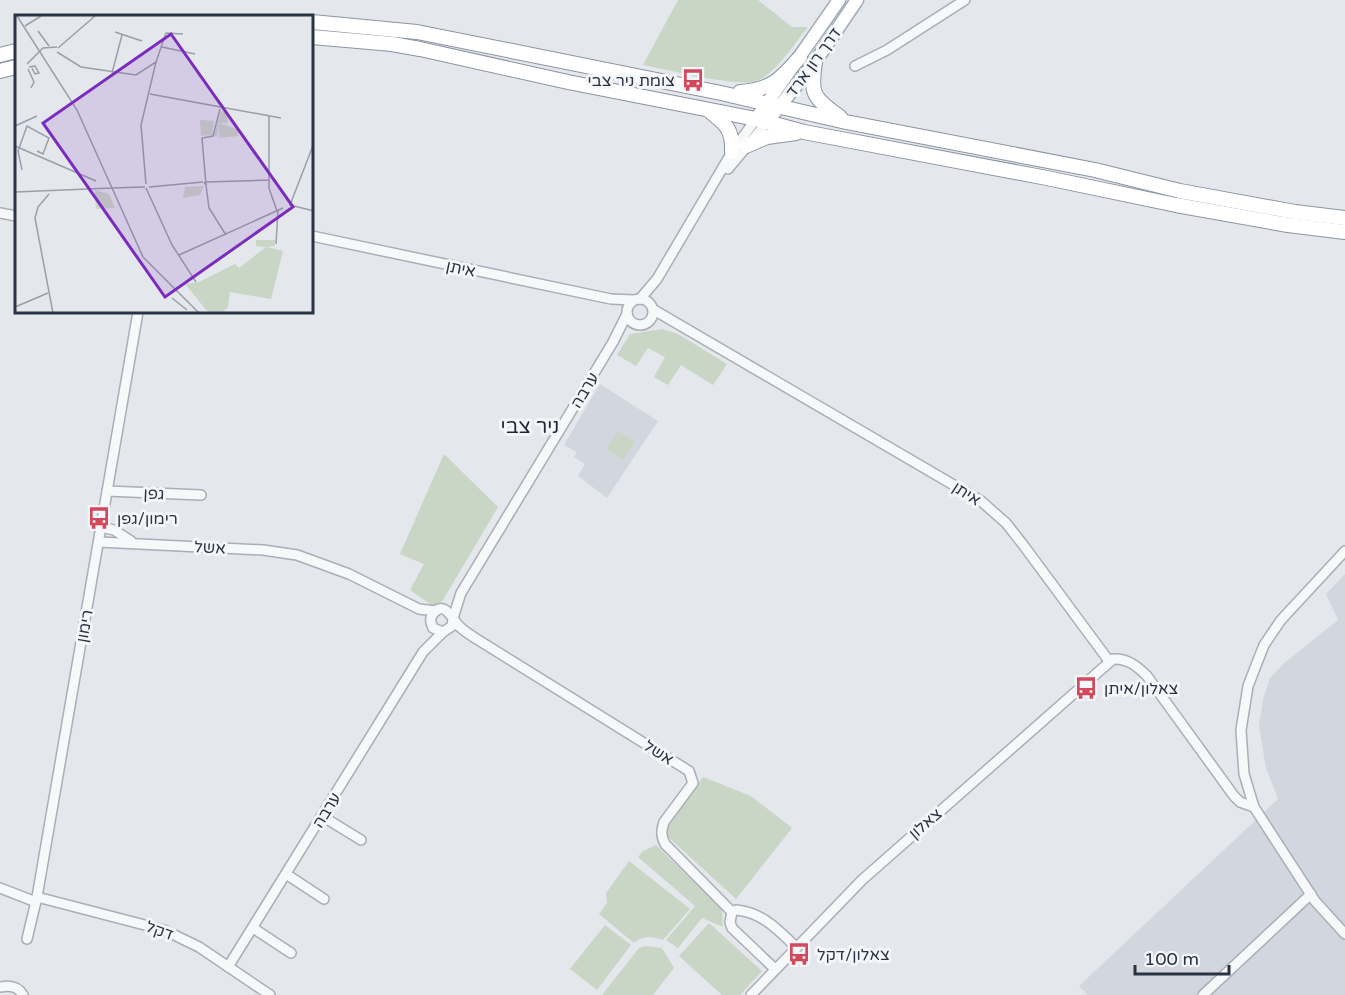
<svg xmlns="http://www.w3.org/2000/svg" width="1345" height="995" font-family="'Varela Round','Noto Sans Hebrew',sans-serif">
  <style>
    .built { fill: #d2d6de }
    .green { fill: #c9d6c5 }
    .lines { fill: none; stroke-linecap: round; stroke-linejoin: round }
    .minor-casing { stroke: #a9aeb7; stroke-width: 12 }
    .major-casing { stroke: #a3abb8; stroke-width: 15 }
    .highway-casing { stroke: #8b94a3; stroke-width: 16 }
    .minor { stroke: #f7f8fa; stroke-width: 9 }
    .major { stroke: #fff; stroke-width: 12 }
    .highway { stroke: #fff; stroke-width: 14 }
    .labels { text-anchor: middle; stroke-width: 6; stroke-linejoin: round; paint-order: stroke }
    .street-label { font-size: 16px; fill: #2b3445; stroke: #f4f6f9 }
    .poi-label { font-size: 16px; fill: #2b3445; stroke: #f4f6f9; text-anchor: start }
    .quarter-label { font-size: 20px; fill: #1d2536; stroke: #f4f6f9 }
    .inset-road { fill: none; stroke: #9a9fa9; stroke-width: 1.5 }
    .view { fill: #7b2cbf; fill-opacity: 0.15; stroke: #7b2cbf; stroke-width: 3 }
    .inset-edge { fill: none; stroke: #2b3445; stroke-width: 3 }
  </style>
  <rect width="100%" height="100%" fill="#e4e7ec"/>
  <g class="built">
    <path d="M600 384 658 421 607 498 578 476 585 464 574 457 577 452 564 445Z"/>
    <path d="M1345 574V995H1088L1079 986 1278 799 1266 768 1259 726 1263 700 1270 678 1283 664 1338 620 1326 594Z"/>
  </g>
  <g class="green">
    <path d="M678 0H758L792 27H808C793 45 779 70 757 81 741 88 664 69 643 65Z"/>
    <path d="M662 329 678 334 727 364 713 385 681 365 668 385 654 377 665 357 648 348 636 366 617 355 630 334Z"/>
    <path d="M618 431 635 442 623 460 606 449Z"/>
    <path d="M444 454 498 507 443 600 434 607 410 590 424 564 400 554Z"/>
    <path d="M703 777 751 796 792 828 736 899 666 835 671 820Z"/>
    <path d="M656 845 720 907 722 911 723 927 702 918 678 948 666 940 695 906 638 857 643 851Z"/>
    <path d="M629 861 690 909 663 940C651 937 644 935 634 943L599 914 607 903 606 893Z"/>
    <path d="M709 923 762 971 740 995H722L679 956Z"/>
    <path d="M605 925 631 945 597 990 570 969Z"/>
    <path d="M645 946 662 948 674 968 653 995H602L639 948Z"/>
  </g>
  <g class="lines">
    <g class="minor-casing">
      <g id="minor">
        <path d="M855 66 887 50 965 0"/>
        <path d="M728 169 767 122"/>
        <path d="M0 213 16 216"/>
        <path d="M312 236 611 299 634 300"/>
        <circle cx="640" cy="312" r="13"/>
        <path d="M640 299 657 279 732 152 756 119"/>
        <path d="M654 310 981 501 1006 523 1024 546 1109 661"/>
        <path d="M107 491 201 495"/>
        <path d="M101 527 114 530 131 541"/>
        <path d="M99 542 263 550 297 555 349 574 419 609 436 611"/>
        <path d="M1345 551 1281 620 1264 645 1248 686 1241 730 1244 774 1254 807 1315 901 1345 934"/>
        <path d="M453 618 461 593 613 342 627 314"/>
        <path d="M453 619 452 626 443 632 433 628C431 623 429 619 433 614 444 599 452 619 459 626 464 631 469 634 475 638L689 771 693 783 664 822C661 831 661 836 665 844L732 912"/>
        <path d="M322 816 361 840"/>
        <path d="M286 874 324 899"/>
        <path d="M0 888 36 902"/>
        <path d="M37 897 164 930 199 947 270 995"/>
        <path d="M732 912 736 910C762 912 778 930 796 947"/>
        <path d="M732 912 730 922 732 928 775 969"/>
        <path d="M253 928 291 953"/>
        <path d="M27 939 37 897 138 312"/>
        <path d="M228 967 423 652 443 632"/>
        <path d="M0 987C10 985 18 986 23 995"/>
        <path d="M751 995 862 880 1113 659C1127 658 1137 666 1147 676L1234 796 1240 802 1254 807"/>
        <path d="M1203 995 1311 894"/>
      </g>
    </g>
    <g class="major-casing">
      <g id="major">
        <path d="M756 119 839 0"/>
        <path d="M767 122 815 62 857 0"/>
      </g>
    </g>
    <g class="highway-casing">
      <g id="highway">
        <path d="M312 22 417 32 721 93 846 122 1095 170 1180 191 1295 212 1345 218"/>
        <path d="M312 37 392 44 420 49 568 82 756 119 804 132 1047 178 1176 205 1288 225 1345 232"/>
        <path d="M0 55 16 51"/>
        <path d="M815 62C810 95 813 97 840 117"/>
        <path d="M0 71 16 67"/>
        <path d="M740 92C771 90 781 79 800 57"/>
        <path d="M708 110C726 124 733 129 732 152"/>
        <path d="M746 146 767 137 796 133"/>
      </g>
    </g>
    <use href="#minor" class="minor"/>
    <use href="#major" class="major"/>
    <use href="#highway" class="highway"/>
  </g>
  <defs>
    <g id="bus-bare" transform="scale(1.8)"><path d="M-5-6H5V4H4V6H2V4H-2V6H-4V4H-5ZM-3.5-4V0h7V-4ZM-3.5 1.2v1.5H-2V1.2ZM2 1.2v1.5H3.5V1.2Z" fill="#d1495b" stroke="#f4f6f9" stroke-width="2.5" paint-order="stroke"/></g>
  </defs>
  <g fill-rule="evenodd">
    <use href="#bus-bare" x="693" y="80"/>
    <use href="#bus-bare" x="99" y="518"/>
    <use href="#bus-bare" x="1086" y="688"/>
    <use href="#bus-bare" x="799" y="954"/>
  </g>
  <g class="labels">
    <g class="street-label">
      <text transform="translate(813 62) rotate(-54)" y="6">דרך רון ארד</text>
      <text transform="translate(461 268) rotate(12)" y="6">איתן</text>
      <text transform="translate(584 390) rotate(-59)" y="6">ערבה</text>
      <text transform="translate(154 493) rotate(2)" y="6">גפן</text>
      <text transform="translate(967 493) rotate(33)" y="6">איתן</text>
      <text transform="translate(210 547) rotate(3)" y="6">אשל</text>
      <text transform="translate(84 626) rotate(-80)" y="6">רימון</text>
      <text transform="translate(659 752) rotate(32)" y="6">אשל</text>
      <text transform="translate(326 810) rotate(-58)" y="6">ערבה</text>
      <text transform="translate(925 823) rotate(-41)" y="6">צאלון</text>
      <text transform="translate(160 930) rotate(19)" y="6">דקל</text>
    </g>
    <g class="poi-label">
      <text x="675" y="86" text-anchor="end">צומת ניר צבי</text>
      <text x="117" y="524">רימון/גפן</text>
      <text x="1104" y="694">צאלון/איתן</text>
      <text x="817" y="960">צאלון/דקל</text>
    </g>
    <g class="quarter-label">
      <text x="530" y="433">ניר צבי</text>
    </g>
  </g>
  <g transform="translate(15 15)">
    <rect width="298" height="298" fill="#e4e7ec"/>
    <path d="M206 96 213 97 212 108H205L223 115V121L204 123V110L202 122 199 121ZM185 105 199 106 197 120 186 121ZM189 171 185 180 168 183 170 172ZM80 175 94 179 100 193 81 194ZM241 225H260V231L252 232 268 236 256 284 215 277 213 292 206 298 192 296 170 269 184 267 220 249 224 253 251 232 241 231Z" fill="#c9d6c5"/>
    <path class="inset-road" d="M2 1 62 95 128 242 184 298M10 11 26 1M23 16 34 31M100 17 127 26M147 32 180 39M43 33 80 1M42 37 66 52 121 60 141 47 151 18 168 19M12 49 28 33 42 32M14 52 20 51 24 58 20 59 17 53M13 54 19 67 16 73M97 58 107 20M135 79 266 103M254 101V173L262 196M0 111 22 101M299 128 275 190 299 196M0 131 81 166M7 155 3 136 12 111 34 123 28 139 22 136M189 167 191 170 187 123 198 121 205 94M191 167 254 165M131 169 126 110 141 47M191 170 194 193 211 220M134 172 188 167M97 173 130 172M131 173 157 230 181 267M0 177 97 173M34 179 23 192 20 203 38 298M261 229 263 195M164 240 268 193M157 283 172 295M0 292 33 278"/>
    <path class="view" d="M156 19 278 192 150 282 28 108Z"/>
    <rect width="298" height="298" class="inset-edge"/>
  </g>
  <path d="M1135 965v9h94v-9" fill="none" stroke="#2b3445" stroke-width="3"/>
  <text x="1144" y="965" font-size="18" fill="#2b3445" stroke="#f4f6f9" stroke-width="4.5" paint-order="stroke">100 m</text>
</svg>
